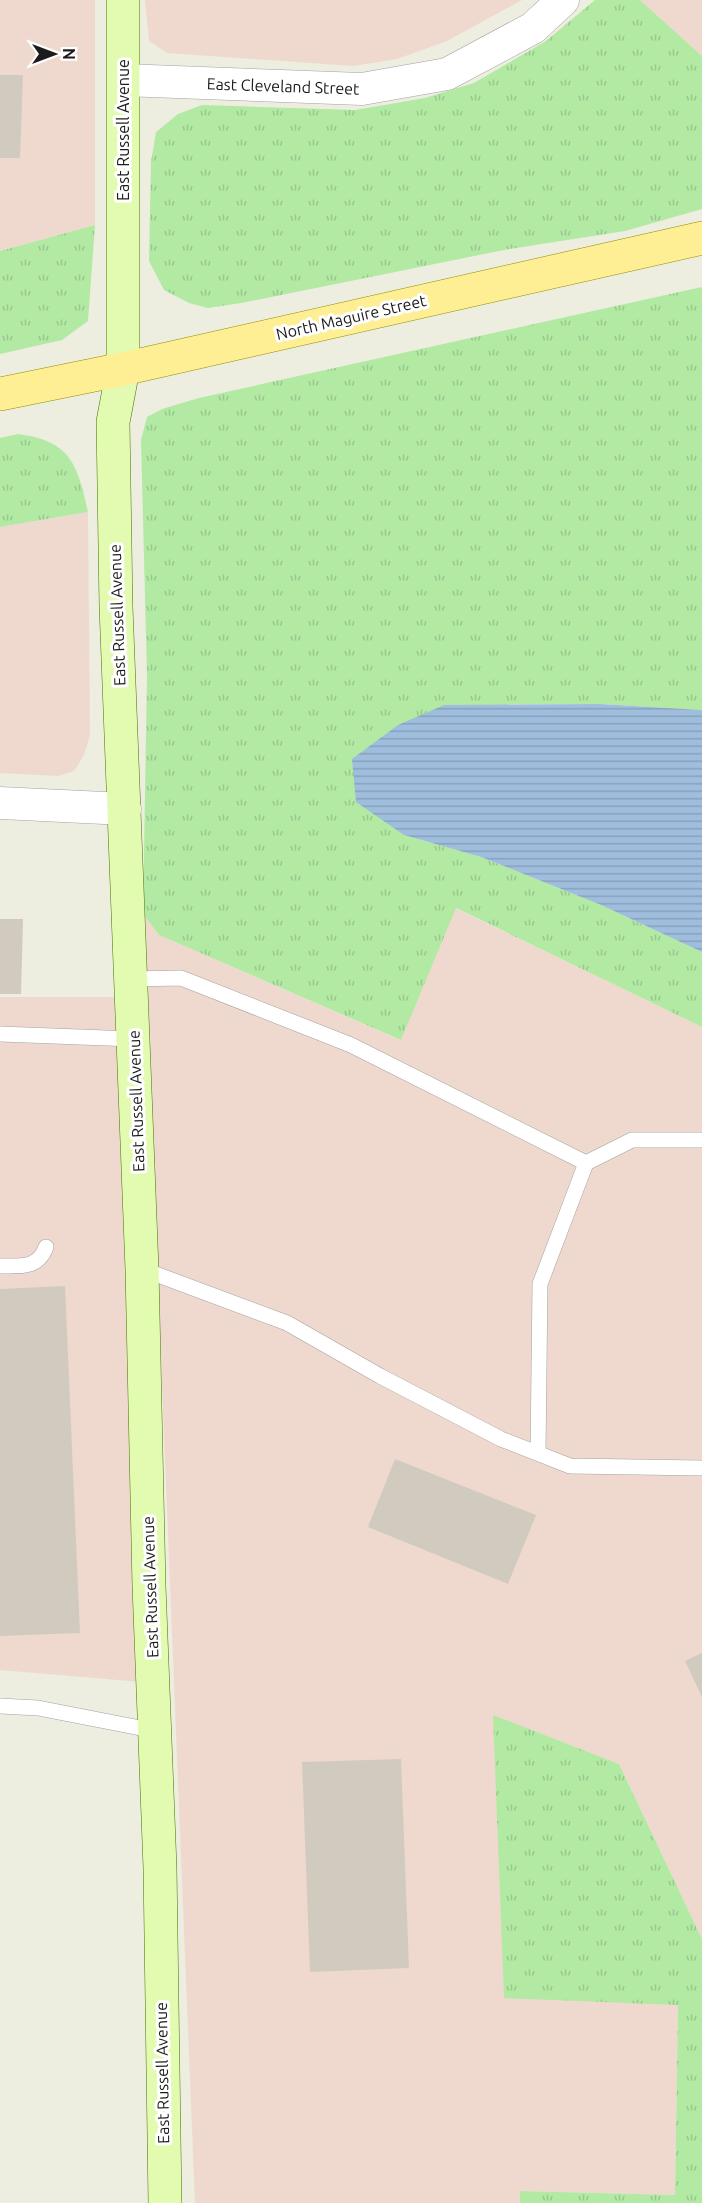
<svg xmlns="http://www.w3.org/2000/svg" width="702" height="2203" font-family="Ubuntu,sans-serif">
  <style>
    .commercial { fill: #efd9ce }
    .grass { fill: url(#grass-tufts) }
    .water { fill: url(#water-rules) }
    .building { fill: #d0cbbe }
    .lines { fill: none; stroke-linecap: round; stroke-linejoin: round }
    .lane-casing { stroke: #a2a2a2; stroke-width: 16 }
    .street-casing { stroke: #a2a2a2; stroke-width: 33 }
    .secondary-casing { stroke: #467302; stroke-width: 34 }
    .primary-casing { stroke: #938c00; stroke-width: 34 }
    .lane { stroke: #fff; stroke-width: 15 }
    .street { stroke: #fff; stroke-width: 32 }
    .secondary { stroke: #e2fbb1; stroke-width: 33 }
    .primary { stroke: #feef95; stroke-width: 33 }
    .labels { text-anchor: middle; stroke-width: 6; stroke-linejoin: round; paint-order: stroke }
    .street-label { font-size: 16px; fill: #1b1b1b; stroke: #fff }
  </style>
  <defs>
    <pattern id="grass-tufts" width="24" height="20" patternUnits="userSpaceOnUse" patternTransform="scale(1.5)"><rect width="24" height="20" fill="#b2eaa4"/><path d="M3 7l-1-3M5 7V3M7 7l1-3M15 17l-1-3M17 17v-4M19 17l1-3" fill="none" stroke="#98c88d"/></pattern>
    <pattern id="water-rules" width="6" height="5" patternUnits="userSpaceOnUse" patternTransform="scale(1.5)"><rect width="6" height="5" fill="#9fbddd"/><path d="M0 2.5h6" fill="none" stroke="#88a2bd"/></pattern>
  </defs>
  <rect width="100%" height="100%" fill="#edede0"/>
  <g class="commercial">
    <path d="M0 0H95V225L0 251Z"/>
    <path d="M145 0H522L447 41 397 59 353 66 167 53 149 41Z"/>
    <path d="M640 0H702V56Z"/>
    <path d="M88 512 90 735 84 755 74 771 58 776 0 773V527Z"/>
    <path d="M455 908 702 1027V1939L619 1764 493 1716 678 2004 675 2195 520 2191V2203H195L143 914 159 935 400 1040Z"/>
    <path d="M0 997H131L153 1683 0 1670Z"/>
  </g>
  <g class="grass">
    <path d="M595 0H640L702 56V209L625 231 504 250 241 303 208 308 189 303 164 290 149 261 151 162 156 132 178 114 202 105 355 110 425 98 474 83 546 41Z"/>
    <path d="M95 225 88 321 62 340 0 354V251Z"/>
    <path d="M702 287V710L600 704H510L404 835 481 857 601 905 702 952V1027L456 908 401 1040 159 935 143 914 147 675 141 440 147 417 162 409 199 398Z"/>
    <path d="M18 434C71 441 77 464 88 512L0 527V438Z"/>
    <path d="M493 1715 619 1764 702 1939V2203H520V2191L675 2195 678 2005 504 1998Z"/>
  </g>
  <path class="water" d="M600 704 702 710V952L601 905 481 857 404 835 356 802 352 759 398 725 444 705Z"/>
  <g class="building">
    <path d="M0 75H23L20 158H0Z"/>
    <path d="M0 919H23L21 994H0Z"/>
    <path d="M65 1286 80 1633 0 1636V1289Z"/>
    <path d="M395 1459 536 1515 508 1584 368 1527Z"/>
    <path d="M702 1653V1697L685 1661Z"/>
    <path d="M401 1759 409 1968 310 1972 302 1762Z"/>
  </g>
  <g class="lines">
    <g class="lane-casing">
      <g id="lane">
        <path d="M131 979 181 978 351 1045 586 1163 632 1140H702"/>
        <path d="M0 1034 133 1039"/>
        <path d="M0 1266C20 1266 38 1269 46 1247"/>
        <path d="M142 1269 287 1323 380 1376 501 1439 570 1466 702 1468"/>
        <path d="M538 1453 540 1284 586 1163"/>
        <path d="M0 1706 38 1708 156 1731"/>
      </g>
    </g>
    <g class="street-casing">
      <g id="street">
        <path d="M123 80 362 89 447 74 533 28 563 0"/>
        <path d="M0 803 125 809"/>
      </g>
    </g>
    <g class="secondary-casing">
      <path id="secondary" d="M123 0V369L113 422 116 607 142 1269 149 1586 160 1868 165 2203"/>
    </g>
    <g class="primary-casing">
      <path id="primary" d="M0 394 123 369 702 238"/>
    </g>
    <use href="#lane" class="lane"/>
    <use href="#street" class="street"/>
    <use href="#secondary" class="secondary"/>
    <use href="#primary" class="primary"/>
  </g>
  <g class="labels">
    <g class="street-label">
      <text transform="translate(283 86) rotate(2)" y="6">East Cleveland Street</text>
      <text transform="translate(123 130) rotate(-90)" y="6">East Russell Avenue</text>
      <text transform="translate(351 317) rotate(-13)" y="6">North Maguire Street</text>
      <text transform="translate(117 615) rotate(-92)" y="6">East Russell Avenue</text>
      <text transform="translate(136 1101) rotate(-92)" y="6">East Russell Avenue</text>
      <text transform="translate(150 1587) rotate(-92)" y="6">East Russell Avenue</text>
      <text transform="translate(162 2073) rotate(-91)" y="6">East Russell Avenue</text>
    </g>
  </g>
  <g transform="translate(54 54) rotate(90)" stroke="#ffffff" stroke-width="4.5" paint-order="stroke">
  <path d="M0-4.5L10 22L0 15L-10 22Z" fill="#1b1b1b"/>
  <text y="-9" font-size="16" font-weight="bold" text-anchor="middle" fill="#1b1b1b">N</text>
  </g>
</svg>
